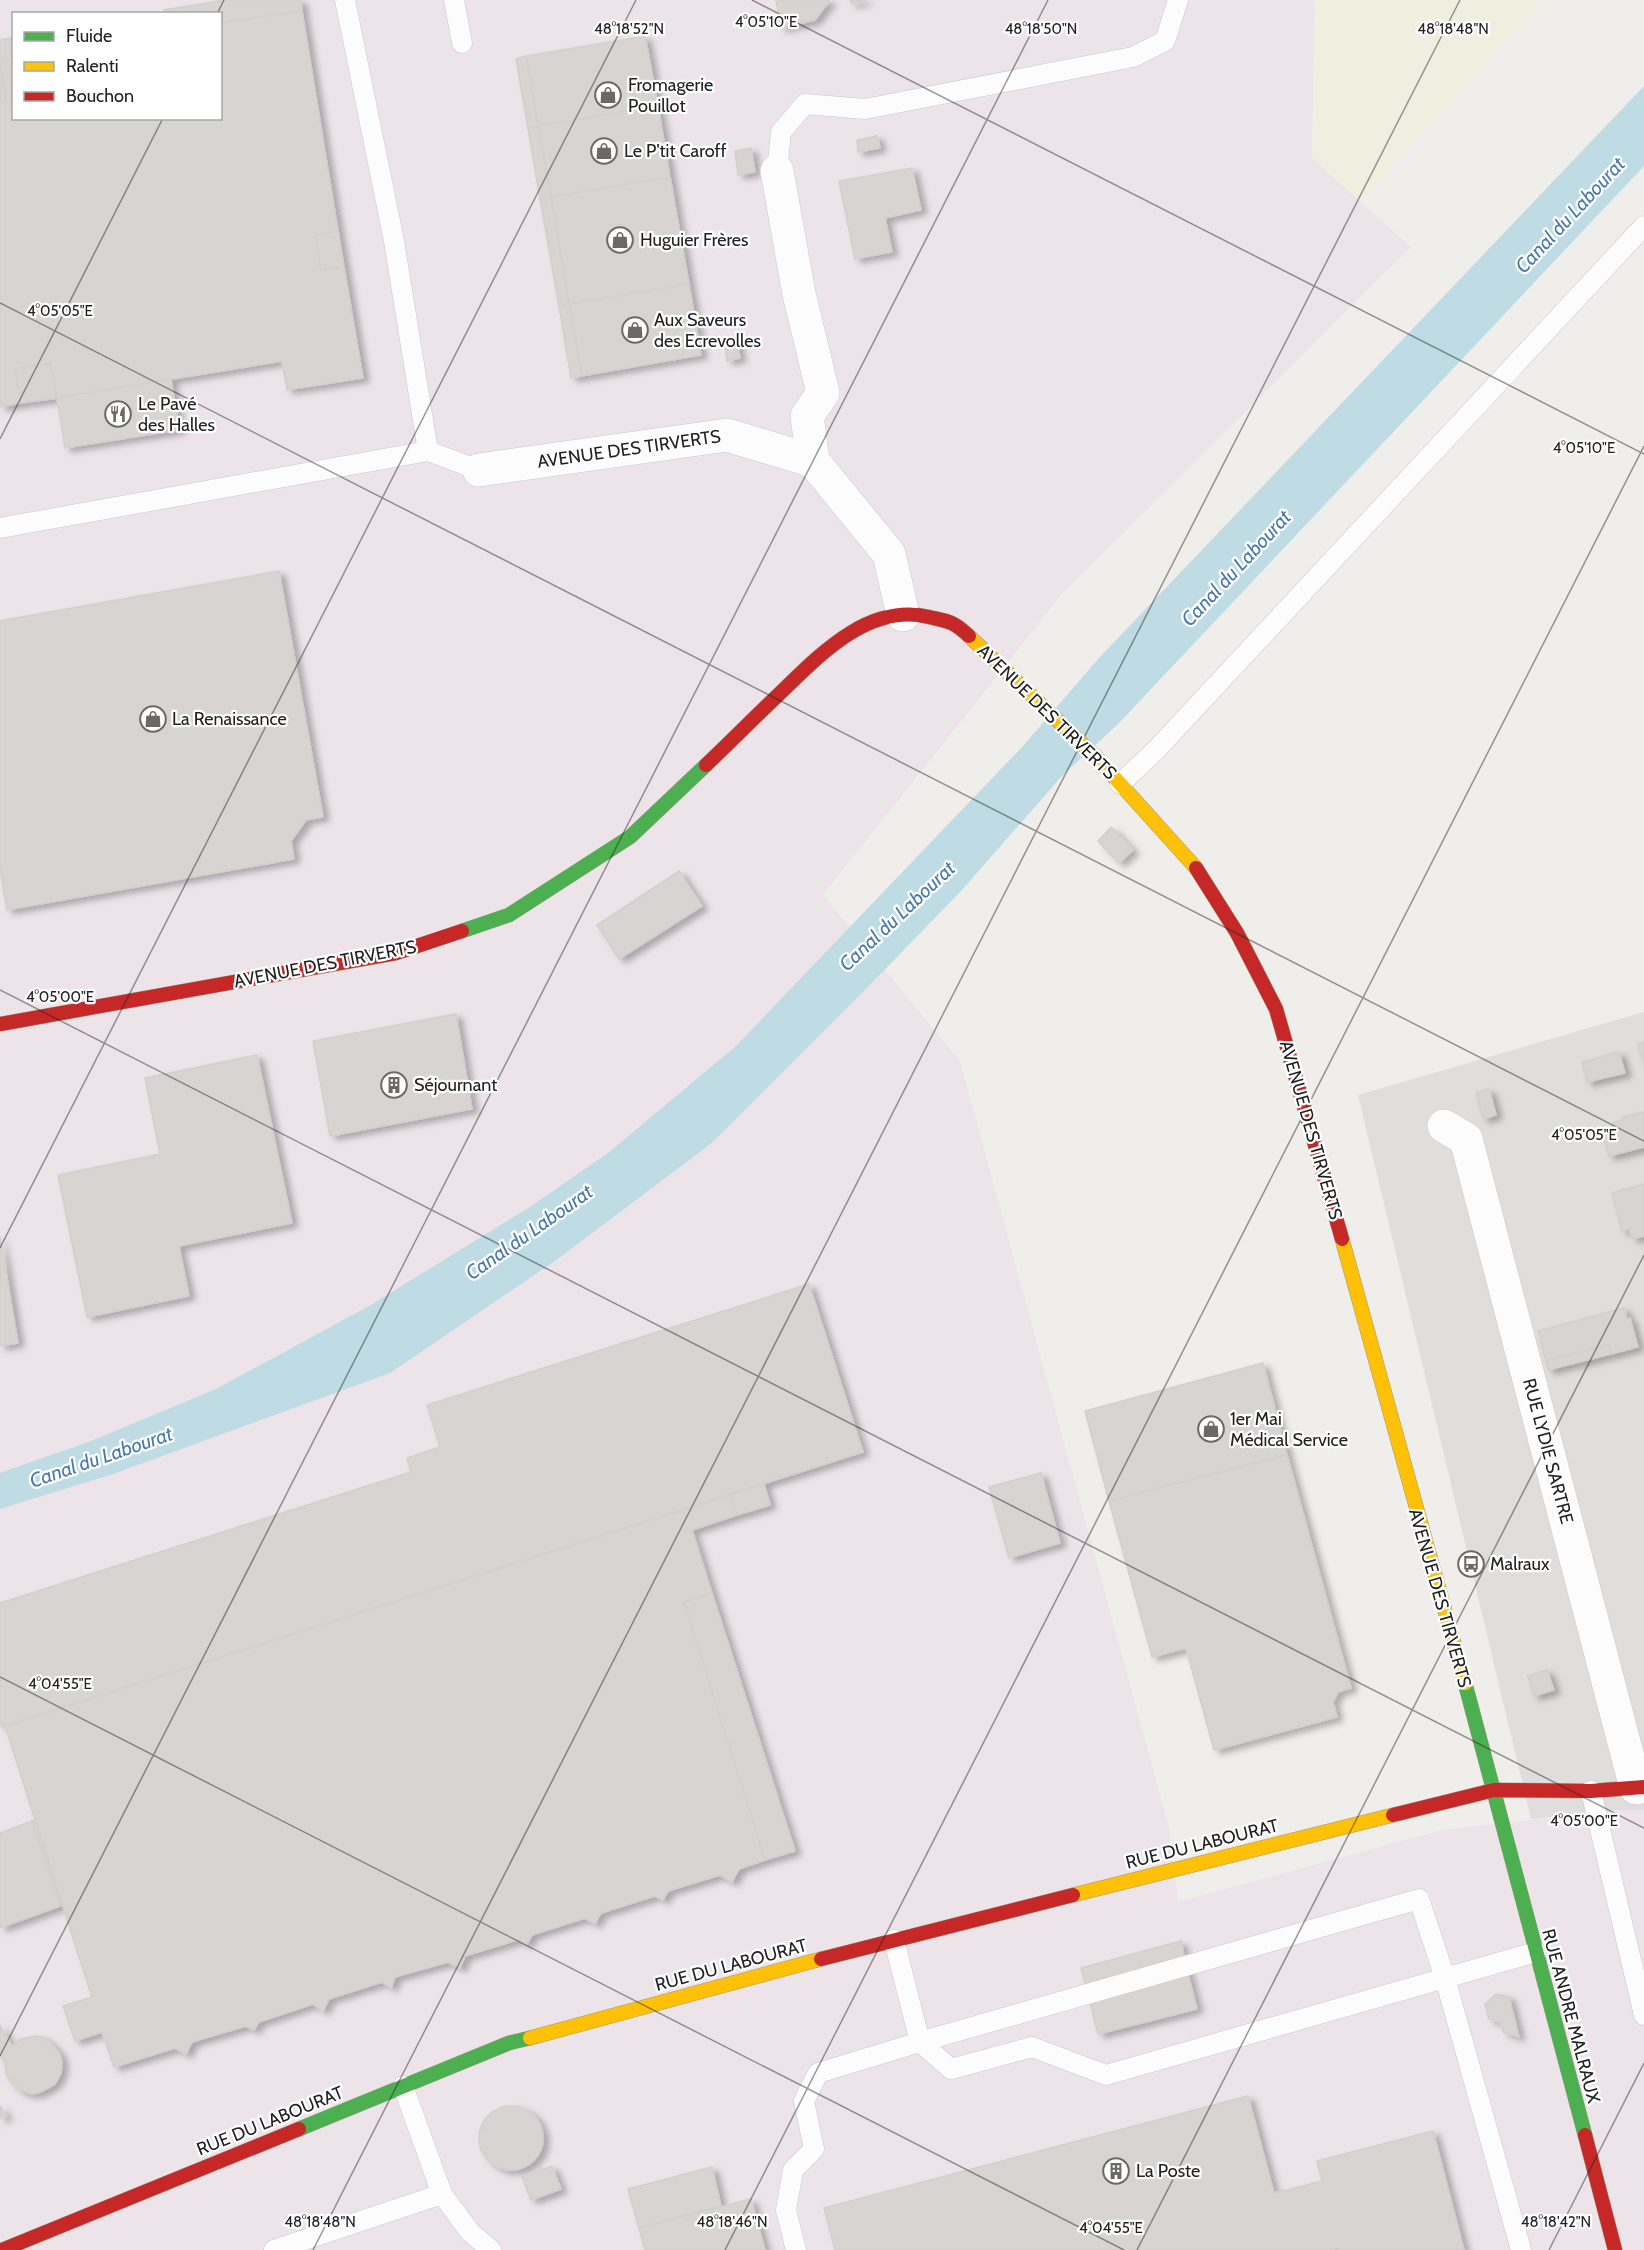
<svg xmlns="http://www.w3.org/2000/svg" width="1644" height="2250" font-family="Cabin,sans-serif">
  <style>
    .residential { fill: #dfdedc }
    .industrial { fill: #ede4e9; fill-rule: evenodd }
    .farmland { fill: #efefdf }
    .water { fill: #bfdbe3 }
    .building { fill: #d7d4d2; stroke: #d3d0cc; stroke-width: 1.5; filter: url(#shadow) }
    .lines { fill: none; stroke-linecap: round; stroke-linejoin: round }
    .lane-casing { stroke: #c9c8c7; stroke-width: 21 }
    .street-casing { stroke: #c9c8c7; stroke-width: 34 }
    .fast-casing { stroke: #999a82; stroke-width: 15 }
    .slow-casing { stroke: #999a82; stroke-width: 15 }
    .jam-casing { stroke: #999a82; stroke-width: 15 }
    .lane { stroke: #fdfcfc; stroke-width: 20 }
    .street { stroke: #fdfcfc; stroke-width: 33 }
    .fast { stroke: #4caf50; stroke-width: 14 }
    .slow { stroke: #ffc107; stroke-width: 14 }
    .jam { stroke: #c62828; stroke-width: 14 }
    .ticks { fill: none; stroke: #222; stroke-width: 1.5; stroke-opacity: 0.45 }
    .labels { text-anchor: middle; stroke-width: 4.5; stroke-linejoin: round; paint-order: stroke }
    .poi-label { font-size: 18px; fill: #222; stroke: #fff; text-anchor: start }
    .street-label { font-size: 18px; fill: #222; stroke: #fff }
    .water-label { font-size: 20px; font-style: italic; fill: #4a7aab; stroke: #fff }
    .ticks-label { font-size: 15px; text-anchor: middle; fill: #222; stroke: #fff; stroke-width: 4.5; stroke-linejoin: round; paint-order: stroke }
  </style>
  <defs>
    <filter id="shadow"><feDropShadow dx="6" dy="4" stdDeviation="3" flood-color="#0004"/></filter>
  </defs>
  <rect width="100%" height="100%" fill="#f0eeeb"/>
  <path class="residential" d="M1644 1012V1810H1616L1531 1819 1358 1095Z"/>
  <path class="industrial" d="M0 0H1315L1312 158 1411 247 1062 594 823 895 960 1061 1169 1828 1178 1902 1442 1830 1616 1810H1644V2250H0ZM14 14H220V118H14Z"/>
  <path class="farmland" d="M1315 0H1543L1361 201 1312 158Z"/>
  <path class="water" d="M1644 86V166L1118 724 1062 776 961 891 867 988 713 1142 555 1261 390 1373 113 1474 0 1509V1473L91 1441 216 1389 369 1306 530 1207 608 1153 735 1047 1023 746 1099 658Z"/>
  <g class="building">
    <path d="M226 0H301L302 11 220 23V14H164V10Z"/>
    <path d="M776 0H830L815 20 781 28Z"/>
    <path d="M850 0H867L852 4Z"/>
    <path d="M302 11 338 231 315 235 321 270 344 267 363 378 287 390 282 361 57 398 50 363 15 369 21 403 0 407V102L6 101 0 62 14 59V118H220V23Z"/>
    <path d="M645 36 658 106 538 126 526 56Z"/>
    <path d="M14 37V59L0 62V40Z"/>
    <path d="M526 56 538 126 528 128 516 59Z"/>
    <path d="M0 62 6 101 0 102Z"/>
    <path d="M658 106 670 177 551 197 538 126Z"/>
    <path d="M538 126 551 197 540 199 528 128Z"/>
    <path d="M877 136 880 148 858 152 857 140Z"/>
    <path d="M751 148 755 172 738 175 735 151Z"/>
    <path d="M912 168 921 210 885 218 892 252 855 259 839 181Z"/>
    <path d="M670 177 689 284 569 304 551 197Z"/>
    <path d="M551 197 569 304 559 306 540 199Z"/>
    <path d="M338 231 344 267 321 270 315 235Z"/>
    <path d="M689 284 701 355 582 376 569 304Z"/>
    <path d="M569 304 582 376 571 378 559 306Z"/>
    <path d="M736 337 740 358 727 361 724 339Z"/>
    <path d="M50 363 57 398 21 403 15 369Z"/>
    <path d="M171 379 179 430 65 448 57 398Z"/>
    <path d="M279 571 323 817 306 820 291 841 294 859 7 910 0 869V621Z"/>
    <path d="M1111 827 1133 850 1119 863 1098 841Z"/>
    <path d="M679 871 702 906 619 959 597 925Z"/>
    <path d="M456 1014 472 1109 330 1136 313 1041Z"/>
    <path d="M1644 1042V1060H1642L1638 1044Z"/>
    <path d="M1619 1052 1625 1073 1587 1082 1582 1062Z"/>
    <path d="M257 1055 292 1223 179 1246 189 1296 87 1317 58 1175 160 1154 145 1078Z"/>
    <path d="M1489 1089 1496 1115 1483 1119 1476 1093Z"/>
    <path d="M1644 1112V1147L1609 1156 1603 1136 1615 1133 1613 1122 1623 1120 1622 1117Z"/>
    <path d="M1644 1184V1236L1633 1239 1629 1229 1622 1231 1612 1193Z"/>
    <path d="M0 1237 18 1343 0 1346Z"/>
    <path d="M809 1284 863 1452 2 1727 0 1722V1603L411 1472 407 1458 440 1447 427 1405Z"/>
    <path d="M1624 1308 1627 1319 1630 1318 1638 1347 1611 1354 1609 1345 1546 1361 1538 1331Z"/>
    <path d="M1609 1345 1611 1354 1548 1370 1546 1361Z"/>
    <path d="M1263 1363 1287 1455 1109 1501 1085 1411Z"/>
    <path d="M1287 1455 1351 1688 1338 1692 1333 1702 1337 1717 1214 1750 1186 1648 1152 1657 1109 1501Z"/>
    <path d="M1041 1473 1060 1543 1009 1558 989 1487Z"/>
    <path d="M764 1484 770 1505 737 1515 730 1495Z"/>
    <path d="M730 1495 737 1515 692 1530 712 1593 684 1602 765 1860 739 1869 732 1882 720 1875 668 1891 663 1900 655 1896 601 1913 595 1924 585 1918 532 1935 527 1944 517 1940 465 1956 460 1968 448 1962 395 1977 391 1988 382 1982 329 1999 323 2011 313 2004 259 2022 254 2030 246 2026 192 2042 186 2054 175 2048 114 2067 102 2032 75 2041 63 2006 92 1997 5 1726Z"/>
    <path d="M712 1593 795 1851 765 1860 684 1602Z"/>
    <path d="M1547 1670 1554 1690 1534 1696 1528 1676Z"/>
    <path d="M35 1820 62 1905 60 1906 32 1821Z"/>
    <path d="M32 1821 60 1906 0 1928V1833Z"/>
    <path d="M1181 1941 1186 1966 1088 1994 1081 1968Z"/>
    <path d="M1186 1966 1197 2009 1098 2034 1088 1994Z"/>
    <path d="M1496 1994 1509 1997 1519 2037 1503 2032 1501 2023 1489 2019 1485 2004Z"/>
    <path d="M0 2025 12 2046 20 2039 35 2036 43 2037 52 2044 60 2054 62 2062 61 2073 55 2084 41 2092 33 2094 21 2091 12 2084 6 2074 5 2063 0 2055Z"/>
    <path d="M1248 2096 1274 2193 1322 2181 1317 2161 1433 2131 1464 2250H1340L1339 2248 1330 2250H835L824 2208Z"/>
    <path d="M0 2106 6 2116 0 2119Z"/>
    <circle cx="511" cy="2138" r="32"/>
    <path d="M552 2166 561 2189 531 2200 522 2177Z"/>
    <path d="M712 2167 721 2206 639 2228 628 2189Z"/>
    <path d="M751 2199 765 2250H645L639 2228Z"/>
  </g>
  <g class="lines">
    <g class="lane-casing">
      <g id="lane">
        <path d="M345 0 394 241 428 451"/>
        <path d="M454 0 462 43"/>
        <path d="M777 171 781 132 805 104 865 109 1133 57 1165 41 1178 0"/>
        <path d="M0 528 428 451 479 470"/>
        <path d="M1120 784 1156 750 1644 226"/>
        <path d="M1591 1791 1644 2015"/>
        <path d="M894 1940 920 2042 951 2069 1032 2047 1106 2075 1536 1952"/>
        <path d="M403 2086 442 2194 470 2232 491 2250"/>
        <path d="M274 2250 442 2194"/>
        <path d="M796 2250 786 2210 793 2170 814 2149 804 2101 818 2073 920 2042 1419 1899 1445 1978 1521 2250"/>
      </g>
    </g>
    <g class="street-casing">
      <g id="street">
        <path d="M777 171 799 294 823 393 807 416 813 461 889 554 903 615"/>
        <path d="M479 470 727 435 813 461"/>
        <path d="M1444 1126 1466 1139 1636 1788"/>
      </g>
    </g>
    <g class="fast-casing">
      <g id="fast">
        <path d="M462 931 509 915 630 837 706 765"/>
        <path d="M1465 1683 1585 2135"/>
        <path d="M299 2129 509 2043 530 2038"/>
      </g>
    </g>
    <g class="slow-casing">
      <g id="slow">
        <path d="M969 636 1096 757 1196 868"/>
        <path d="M1342 1239 1465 1683"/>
        <path d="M1073 1895 1393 1815"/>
        <path d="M530 2038 821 1959"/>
      </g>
    </g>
    <g class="jam-casing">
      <g id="jam">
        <path d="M706 765C729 743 752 720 775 698 816 659 866 602 929 617 950 622 953 621 969 636"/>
        <path d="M1196 868 1237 933 1276 1009 1342 1239"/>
        <path d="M0 1024 396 953 462 931"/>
        <path d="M1393 1815 1494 1790 1591 1791 1644 1787"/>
        <path d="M821 1959 1073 1895"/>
        <path d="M1585 2135 1615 2250"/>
        <path d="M2 2250 299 2129"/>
      </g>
    </g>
    <use href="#lane" class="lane"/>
    <use href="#street" class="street"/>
    <use href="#fast" class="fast"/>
    <use href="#slow" class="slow"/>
    <use href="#jam" class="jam"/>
  </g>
  <path class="ticks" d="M752 0 1644 454M217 14 224 0M0 303 1644 1141M0 439 163 118M0 990 1644 1828M0 1248 636 0M0 1677 1124 2250M0 2056 1048 0M313 2250 1460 0M725 2250 1644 446M1137 2250 1644 1255M1549 2250 1644 2063"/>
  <defs>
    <g id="shop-ring" transform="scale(1.35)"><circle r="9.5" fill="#fff" stroke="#6a6968" stroke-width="1.5"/><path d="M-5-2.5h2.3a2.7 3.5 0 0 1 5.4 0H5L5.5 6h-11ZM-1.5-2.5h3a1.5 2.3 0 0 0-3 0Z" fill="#6a6968"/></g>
    <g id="restaurant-ring" transform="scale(1.35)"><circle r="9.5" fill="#fff" stroke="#6a6968" stroke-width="1.5"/><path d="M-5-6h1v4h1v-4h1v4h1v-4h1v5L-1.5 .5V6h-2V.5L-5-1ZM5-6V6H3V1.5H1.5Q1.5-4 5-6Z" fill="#6a6968"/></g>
    <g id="building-ring" transform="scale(1.35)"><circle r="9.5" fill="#fff" stroke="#6a6968" stroke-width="1.5"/><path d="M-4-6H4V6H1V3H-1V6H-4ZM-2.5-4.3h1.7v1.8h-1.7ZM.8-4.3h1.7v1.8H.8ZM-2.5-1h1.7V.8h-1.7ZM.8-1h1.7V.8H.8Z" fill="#6a6968"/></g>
    <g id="bus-ring" transform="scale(1.35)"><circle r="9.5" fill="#fff" stroke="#6a6968" stroke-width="1.5"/><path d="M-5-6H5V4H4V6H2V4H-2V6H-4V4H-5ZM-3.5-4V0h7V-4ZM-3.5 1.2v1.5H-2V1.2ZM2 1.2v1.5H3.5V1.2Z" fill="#6a6968"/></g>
  </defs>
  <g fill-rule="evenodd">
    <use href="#shop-ring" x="608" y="95"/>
    <use href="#shop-ring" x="604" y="151"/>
    <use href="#shop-ring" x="620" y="240"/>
    <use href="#shop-ring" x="635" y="330"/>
    <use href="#restaurant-ring" x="118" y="414"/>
    <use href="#shop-ring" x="153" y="719"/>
    <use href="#building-ring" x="394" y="1085"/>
    <use href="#shop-ring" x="1211" y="1429"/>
    <use href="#bus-ring" x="1471" y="1564"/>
    <use href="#building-ring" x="1116" y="2171"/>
  </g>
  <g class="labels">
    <g class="poi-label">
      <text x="628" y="91">Fromagerie<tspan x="628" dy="21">Pouillot</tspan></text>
      <text x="624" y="157">Le P'tit Caroff</text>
      <text x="640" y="246">Huguier Frères</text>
      <text x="654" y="326">Aux Saveurs<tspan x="654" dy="21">des Ecrevolles</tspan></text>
      <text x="138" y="410">Le Pavé<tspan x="138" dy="21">des Halles</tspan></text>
      <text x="172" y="725">La Renaissance</text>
      <text x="414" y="1091">Séjournant</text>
      <text x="1230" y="1425">1er Mai<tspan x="1230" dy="21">Médical Service</tspan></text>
      <text x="1490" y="1570">Malraux</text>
      <text x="1136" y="2177">La Poste</text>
    </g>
    <g class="street-label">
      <text transform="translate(629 449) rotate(-8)" y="6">AVENUE DES TIRVERTS</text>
      <text transform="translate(1047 712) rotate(44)" y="6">AVENUE DES TIRVERTS</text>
      <text transform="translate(325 964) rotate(-11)" y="6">AVENUE DES TIRVERTS</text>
      <text transform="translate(1311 1130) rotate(74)" y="6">AVENUE DES TIRVERTS</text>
      <text transform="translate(1548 1451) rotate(75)" y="6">RUE LYDIE SARTRE</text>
      <text transform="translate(1440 1598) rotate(74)" y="6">AVENUE DES TIRVERTS</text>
      <text transform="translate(1202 1844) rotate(-14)" y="6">RUE DU LABOURAT</text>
      <text transform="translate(731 1965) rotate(-15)" y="6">RUE DU LABOURAT</text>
      <text transform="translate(1571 2016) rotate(75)" y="6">RUE ANDRE MALRAUX</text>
      <text transform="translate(270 2121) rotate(-22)" y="6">RUE DU LABOURAT</text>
    </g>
    <g class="water-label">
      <text transform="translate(1570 215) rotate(-47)" y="7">Canal du Labourat</text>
      <text transform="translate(1236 568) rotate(-47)" y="7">Canal du Labourat</text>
      <text transform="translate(897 916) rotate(-43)" y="7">Canal du Labourat</text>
      <text transform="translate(529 1232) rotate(-35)" y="7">Canal du Labourat</text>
      <text transform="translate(101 1457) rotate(-19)" y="7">Canal du Labourat</text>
    </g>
  </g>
  <g class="ticks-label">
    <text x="766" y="27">4°05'10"E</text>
    <text x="629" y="34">48°18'52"N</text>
    <text x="1041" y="34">48°18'50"N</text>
    <text x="1453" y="34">48°18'48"N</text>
    <text x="60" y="316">4°05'05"E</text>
    <text x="1584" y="453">4°05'10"E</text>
    <text x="60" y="1002">4°05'00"E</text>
    <text x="1584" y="1140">4°05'05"E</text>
    <text x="60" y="1689">4°04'55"E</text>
    <text x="1584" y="1826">4°05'00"E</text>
    <text x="320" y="2227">48°18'48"N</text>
    <text x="732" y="2227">48°18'46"N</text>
    <text x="1556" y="2227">48°18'42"N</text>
    <text x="1111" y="2233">4°04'55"E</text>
  </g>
  <rect x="12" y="12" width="210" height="108" fill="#ffffff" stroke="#a7a7a7" stroke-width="1.5"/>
  <rect x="24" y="32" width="30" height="9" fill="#4caf50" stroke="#a7a7a7" stroke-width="1.5"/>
  <text x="66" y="42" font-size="18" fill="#222222">Fluide</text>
  <rect x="24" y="62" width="30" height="9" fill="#ffc107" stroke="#a7a7a7" stroke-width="1.5"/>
  <text x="66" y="72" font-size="18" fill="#222222">Ralenti</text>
  <rect x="24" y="92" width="30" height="9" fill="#c62828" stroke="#a7a7a7" stroke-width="1.5"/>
  <text x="66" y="102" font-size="18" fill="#222222">Bouchon</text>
</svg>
